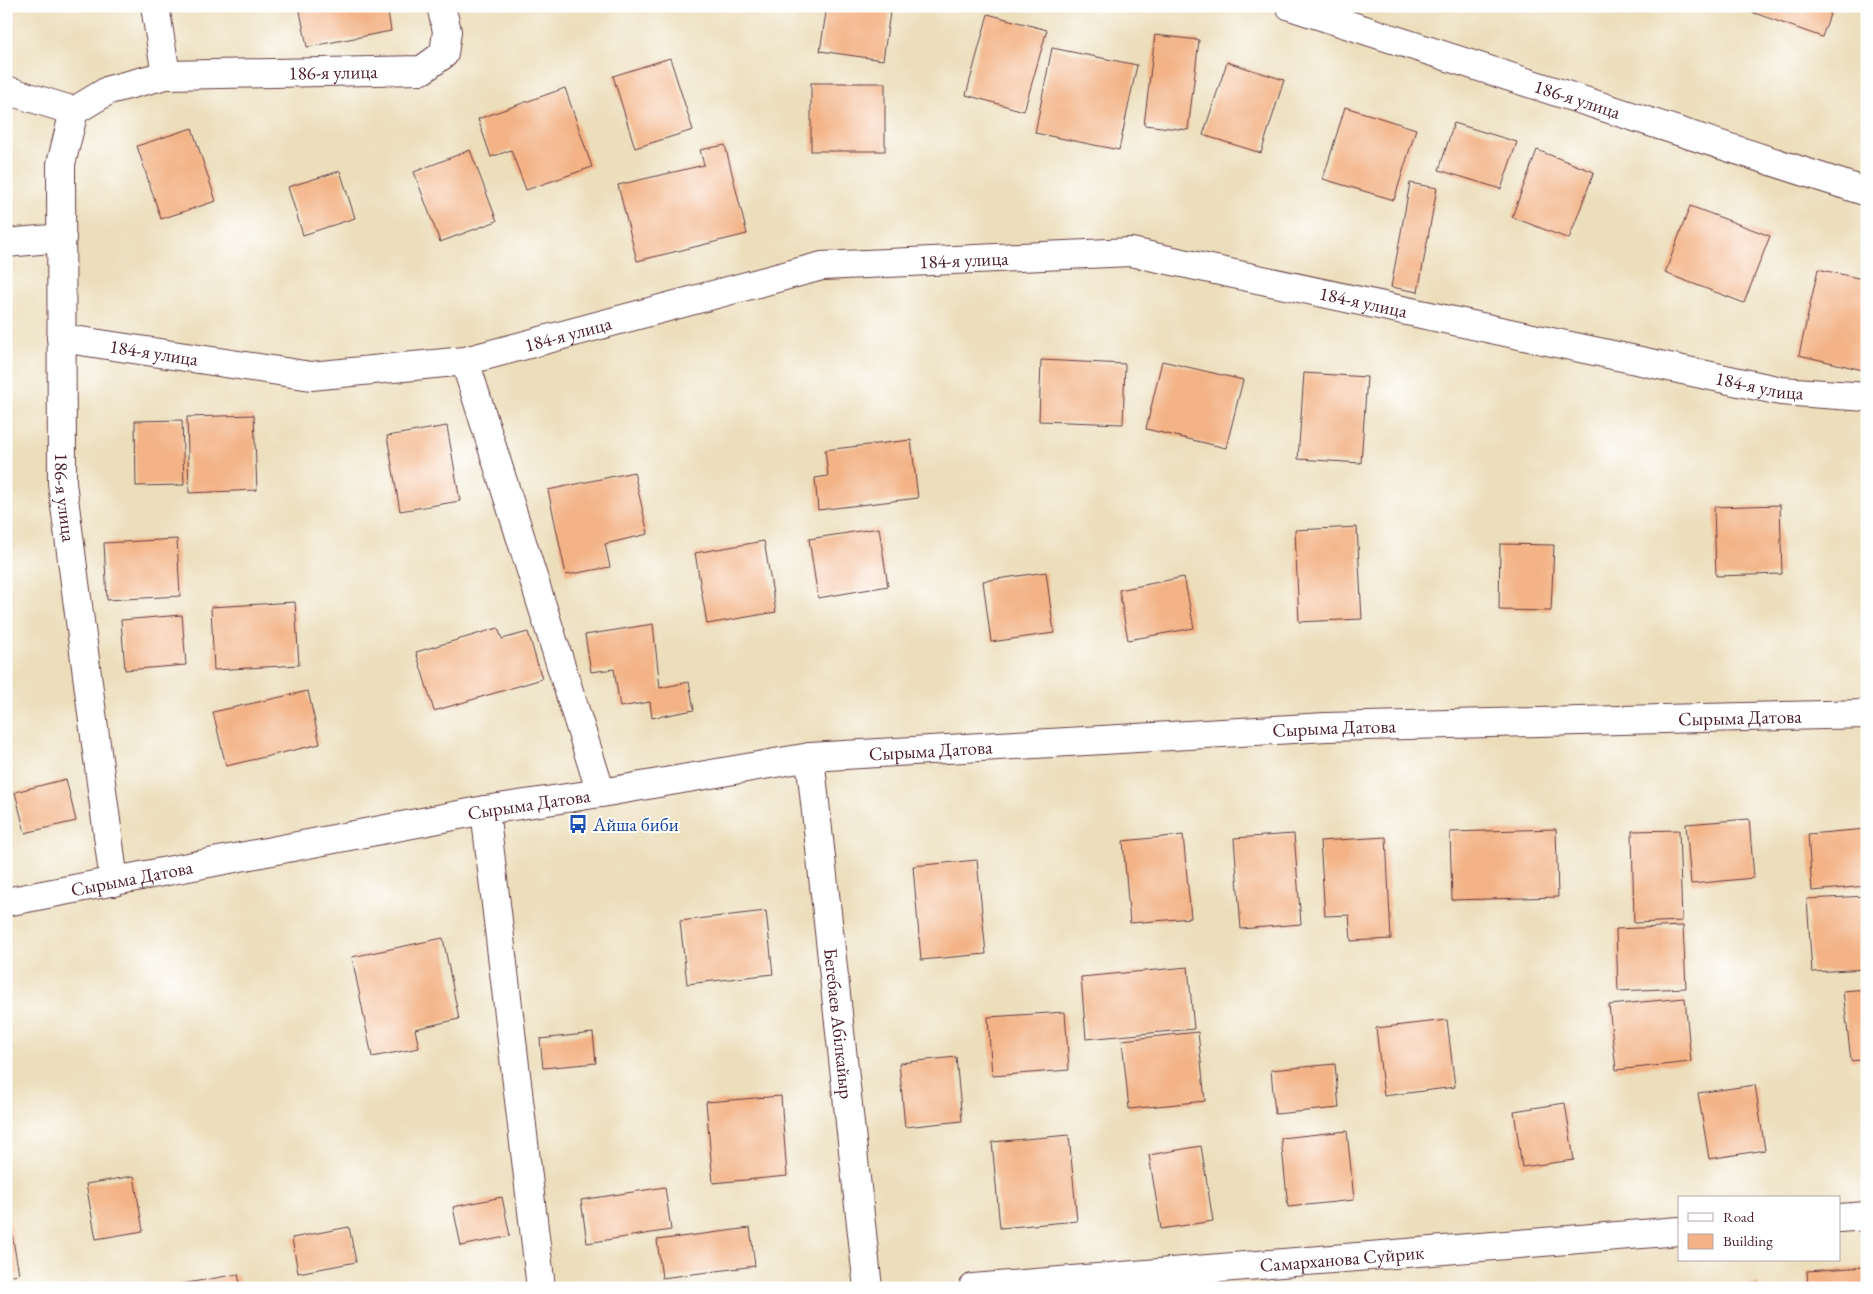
<svg xmlns="http://www.w3.org/2000/svg" width="1873" height="1294" font-family="'EB Garamond',serif">
  <style>
    .building { fill: #f3b386 }
    .lines { fill: none; stroke-linecap: round; stroke-linejoin: round }
    .minor-casing { stroke: #623c41; stroke-width: 30 }
    .minor { stroke: #fff; stroke-width: 28 }
    .labels { text-anchor: middle; stroke-width: 4; stroke-linejoin: round; paint-order: stroke }
    .street-label { font-size: 19px; fill: #4a1f2b; stroke: #fff }
    .transit-label { font-size: 19px; fill: #164399; stroke: #fff; text-anchor: start }
  </style>
  <rect width="100%" height="100%" fill="#fff"/>
  <filter id="ink" filterUnits="userSpaceOnUse"><feTurbulence type="fractalNoise" baseFrequency=".02" numOctaves="2"/><feDisplacementMap in="SourceGraphic" scale="10" xChannelSelector="R" yChannelSelector="G"/><feConvolveMatrix kernelMatrix="1 2 1 2 8 2 1 2 1" color-interpolation-filters="sRGB"/></filter>
  <filter id="wash" filterUnits="userSpaceOnUse"><feTurbulence type="fractalNoise" baseFrequency=".0096" numOctaves="4" result="noise"/><feDisplacementMap in="SourceGraphic" scale="20" xChannelSelector="R" yChannelSelector="G"/><feGaussianBlur stdDeviation="1.12" result="paint"/><feColorMatrix in="noise" values="0 0 0 0 0 0 0 0 0 0 0 0 0 0 0 0 0 1.4 0 .05"/><feComposite in="paint" operator="in"/></filter>
  <g filter="url(#wash)">
    <rect width="100%" height="100%" fill="#ecdebb"/>
    <g id="blocks">
      <g class="building">
        <path d="M299 6H387L391 31 307 47Z"/>
        <path d="M827 6H891L883 60 820 51Z"/>
        <path d="M1747 6H1833L1822 37 1746 10Z"/>
        <path d="M988 14 1047 30 1024 111 966 95Z"/>
        <path d="M1155 35 1199 40 1188 130 1144 125Z"/>
        <path d="M1052 48 1137 65 1119 150 1035 133Z"/>
        <path d="M670 58 693 130 635 148 613 76Z"/>
        <path d="M1227 62 1284 80 1261 153 1203 135Z"/>
        <rect x="811" y="83" width="74" height="68"/>
        <path d="M565 88 592 167 526 190 511 150 491 157 478 119Z"/>
        <path d="M1345 107 1416 129 1394 200 1323 179Z"/>
        <path d="M1454 123 1517 142 1501 189 1439 170Z"/>
        <path d="M192 128 216 201 161 219 137 146Z"/>
        <path d="M725 145 747 234 637 261 618 185 704 165 700 150Z"/>
        <path d="M470 150 497 221 440 242 414 172Z"/>
        <path d="M1537 150 1594 172 1569 239 1512 217Z"/>
        <path d="M340 171 355 218 303 235 288 187Z"/>
        <path d="M1410 183 1437 188 1418 292 1391 287Z"/>
        <path d="M1690 206 1770 236 1744 303 1665 273Z"/>
        <path d="M1818 269 1867 280V371L1799 355Z"/>
        <path d="M1041 360 1125 364 1123 424 1039 421Z"/>
        <path d="M1162 361 1243 380 1226 448 1146 429Z"/>
        <path d="M1304 373 1367 377 1361 463 1298 459Z"/>
        <path d="M254 415 257 490 189 493 187 417Z"/>
        <path d="M182 420 184 485 136 486 135 421Z"/>
        <path d="M447 426 460 501 400 511 387 436Z"/>
        <path d="M911 440 918 498 818 510 815 478 828 476 825 450Z"/>
        <path d="M634 472 648 534 605 544 610 567 566 575 548 490Z"/>
        <path d="M1780 505 1782 574 1716 576 1714 507Z"/>
        <path d="M1357 527 1362 619 1299 622 1295 530Z"/>
        <path d="M879 528 888 586 818 598 809 539Z"/>
        <path d="M177 539 180 596 107 600 104 543Z"/>
        <path d="M764 541 776 612 707 624 695 553Z"/>
        <path d="M1500 544 1554 545 1551 611 1499 610Z"/>
        <path d="M1046 572 1054 633 991 642 983 581Z"/>
        <path d="M1184 577 1194 628 1128 640 1119 590Z"/>
        <path d="M295 602 299 665 214 670 211 607Z"/>
        <path d="M182 615 186 665 125 670 121 620Z"/>
        <path d="M653 624 660 688 689 682 694 710 652 718 650 702 620 707 614 669 591 672 585 635Z"/>
        <path d="M498 628 502 639 528 632 542 679 434 711 416 652Z"/>
        <path d="M308 691 320 744 226 766 213 712Z"/>
        <path d="M66 779 76 821 25 833 15 792Z"/>
        <path d="M1749 819 1754 878 1691 884 1686 824Z"/>
        <path d="M1556 829 1558 897 1452 900 1450 832Z"/>
        <path d="M1867 829V886L1812 891 1808 834Z"/>
        <path d="M1679 830 1682 921 1634 923 1632 831Z"/>
        <path d="M1294 834 1301 924 1241 929 1234 838Z"/>
        <path d="M1183 835 1191 918 1130 923 1123 841Z"/>
        <path d="M1386 837 1391 939 1351 941 1349 915 1325 916 1320 841Z"/>
        <path d="M977 860 986 954 921 960 913 866Z"/>
        <path d="M1867 896V969L1812 972 1807 899Z"/>
        <path d="M766 911 773 974 687 984 680 921Z"/>
        <path d="M1683 926 1686 988 1618 991 1616 929Z"/>
        <path d="M443 938 459 1019 415 1029 419 1048 372 1057 352 957Z"/>
        <path d="M1188 967 1194 1029 1086 1039 1081 977Z"/>
        <path d="M1867 989V1059L1851 1061 1843 991Z"/>
        <path d="M1685 998 1691 1062 1616 1070 1609 1005Z"/>
        <path d="M1065 1012 1069 1070 992 1076 988 1017Z"/>
        <path d="M1447 1020 1455 1087 1384 1096 1376 1028Z"/>
        <path d="M1198 1032 1205 1101 1129 1109 1122 1040Z"/>
        <path d="M593 1033 596 1063 543 1068 540 1039Z"/>
        <path d="M956 1057 962 1121 905 1127 899 1063Z"/>
        <path d="M1335 1064 1339 1108 1275 1114 1271 1070Z"/>
        <path d="M1755 1085 1765 1150 1709 1159 1698 1093Z"/>
        <path d="M781 1096 787 1176 713 1183 706 1102Z"/>
        <path d="M1565 1103 1574 1160 1522 1167 1514 1111Z"/>
        <path d="M1347 1131 1354 1200 1288 1207 1281 1138Z"/>
        <path d="M1069 1135 1077 1221 1000 1228 992 1142Z"/>
        <path d="M1201 1146 1213 1221 1161 1229 1149 1155Z"/>
        <path d="M134 1176 143 1231 96 1239 86 1184Z"/>
        <path d="M665 1187 671 1230 587 1243 581 1200Z"/>
        <path d="M502 1197 510 1236 461 1246 453 1207Z"/>
        <path d="M7 1206 19 1274 6 1276V1207Z"/>
        <path d="M349 1227 356 1262 298 1273 292 1238Z"/>
        <path d="M750 1228 755 1266 662 1278 657 1240Z"/>
        <path d="M1865 1267 1867 1288H1808L1807 1271Z"/>
        <path d="M238 1274 241 1288H177L176 1285Z"/>
        <path d="M1758 1283 1759 1288H1734V1287Z"/>
        <path d="M397 1284 398 1288H386V1287Z"/>
      </g>
    </g>
  </g>
  <g filter="url(#ink)">
    <use href="#blocks" fill-opacity="0" stroke="#623c41" stroke-width="1"/>
    <g class="lines">
      <g class="minor-casing">
        <g id="minor">
          <path d="M155 6 166 75"/>
          <path id="s1" d="M1290 6 1867 192"/>
          <path id="s2" d="M6 90 74 111 109 90 166 75 422 70 444 54 447 31 441 6"/>
          <path id="s3" d="M74 111 61 164 62 483 114 882"/>
          <path d="M6 243 62 238"/>
          <path id="s4" d="M61 338 311 376 465 361 822 266 1131 252 1781 391 1867 397"/>
          <path d="M465 361 601 793"/>
          <path id="s5" d="M810 757 868 1288"/>
          <path d="M485 810 541 1288"/>
          <path id="s6" d="M6 902 485 810 601 793 810 757 1326 727 1867 714"/>
          <path d="M1839 1218 1867 1216"/>
          <path id="s7" d="M973 1288 1679 1231"/>
        </g>
      </g>
      <use href="#minor" class="minor"/>
    </g>
  </g>
  <defs>
    <g id="bus-bare" transform="scale(1.5)"><path d="M-5-6H5V4H4V6H2V4H-2V6H-4V4H-5ZM-3.5-4V0h7V-4ZM-3.5 1.2v1.5H-2V1.2ZM2 1.2v1.5H3.5V1.2Z" fill="#1a4fb4" stroke="#fff" stroke-width="2.5" paint-order="stroke"/></g>
  </defs>
  <g fill-rule="evenodd">
    <use href="#bus-bare" x="578" y="824"/>
  </g>
  <g class="labels">
    <g class="street-label">
      <text dy="7" stroke="none"><textPath href="#s2" startOffset="338">186-я улица</textPath></text>
      <text dy="7" stroke="none"><textPath href="#s1" startOffset="302">186-я улица</textPath></text>
      <text dy="7" stroke="none"><textPath href="#s4" startOffset="919">184-я улица</textPath></text>
      <text dy="7" stroke="none"><textPath href="#s4" startOffset="1324">184-я улица</textPath></text>
      <text dy="7" stroke="none"><textPath href="#s4" startOffset="514">184-я улица</textPath></text>
      <text dy="7" stroke="none"><textPath href="#s4" startOffset="94">184-я улица</textPath></text>
      <text dy="7" stroke="none"><textPath href="#s4" startOffset="1729">184-я улица</textPath></text>
      <text dy="7" stroke="none"><textPath href="#s3" startOffset="388">186-я улица</textPath></text>
      <text dy="7" stroke="none"><textPath href="#s6" startOffset="1748">Сырыма Датова</textPath></text>
      <text dy="7" stroke="none"><textPath href="#s6" startOffset="1342">Сырыма Датова</textPath></text>
      <text dy="7" stroke="none"><textPath href="#s6" startOffset="938">Сырыма Датова</textPath></text>
      <text dy="7" stroke="none"><textPath href="#s6" startOffset="532">Сырыма Датова</textPath></text>
      <text dy="7" stroke="none"><textPath href="#s6" startOffset="128">Сырыма Датова</textPath></text>
      <text dy="7" stroke="none"><textPath href="#s5" startOffset="268">Бегебаев Абілкайыр</textPath></text>
      <text dy="7" stroke="none"><textPath href="#s7" startOffset="370">Самарханова Суйрик</textPath></text>
    </g>
    <g class="transit-label">
      <text x="593" y="831">Айша биби</text>
    </g>
  </g>
  <rect width="1873" height="1294" fill="none" stroke="#fff" stroke-width="25"/>
  <rect x="1678" y="1196" width="162" height="65" fill="#ffffff" stroke="#b7a5aa"/>
  <rect x="1688" y="1213" width="25" height="8" fill="#ffffff" stroke="#b7a5aa"/>
  <text x="1723" y="1222" font-size="15" fill="#4a1f2b">Road</text>
  <rect x="1688" y="1234" width="25" height="15" fill="#f3b386" stroke="#b7a5aa"/>
  <text x="1723" y="1246" font-size="15" fill="#4a1f2b">Building</text>
</svg>
